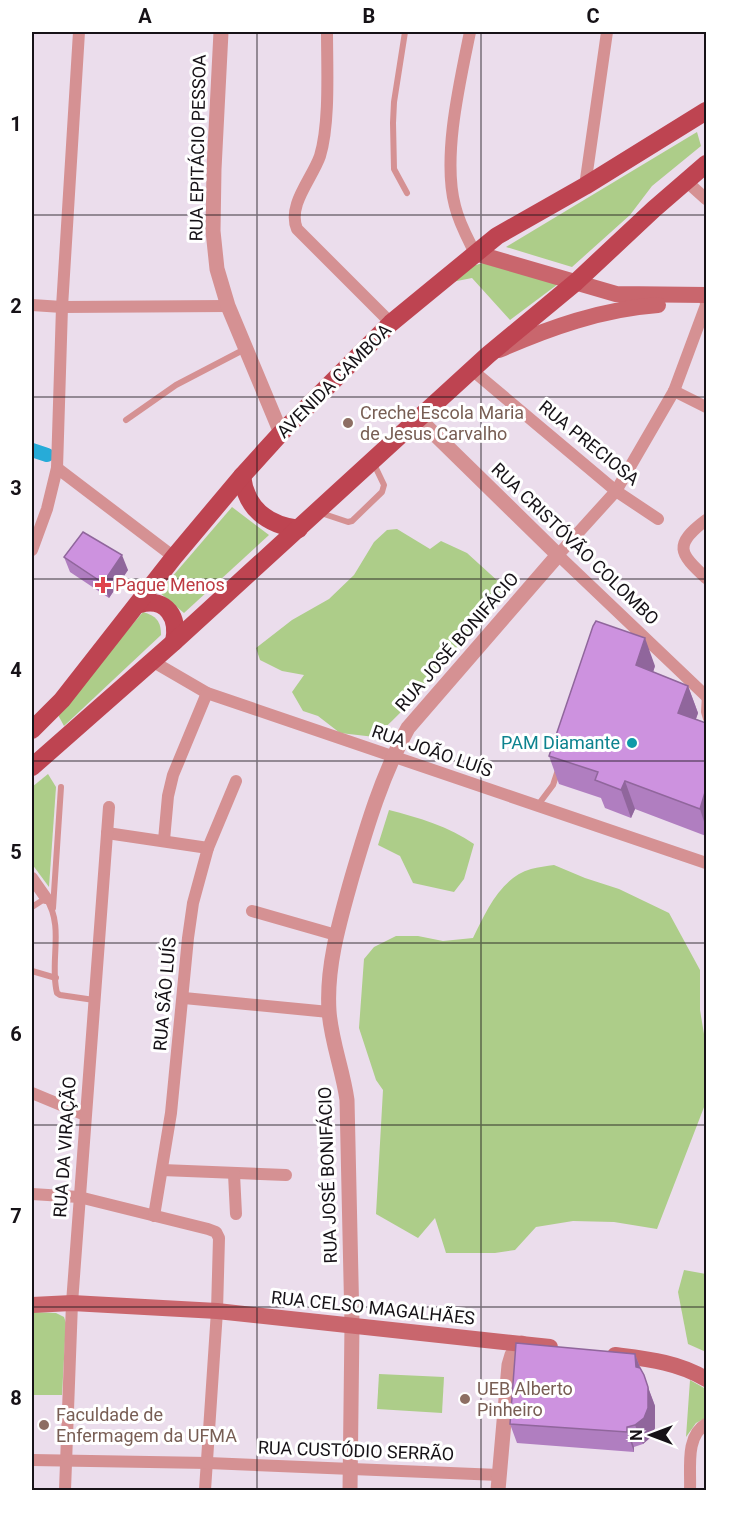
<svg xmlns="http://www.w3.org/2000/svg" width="738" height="1522" font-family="Roboto,sans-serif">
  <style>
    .green { fill: #adcd89 }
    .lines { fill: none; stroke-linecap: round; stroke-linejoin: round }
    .canal { stroke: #27abd8; stroke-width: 14 }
    .service { stroke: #d59193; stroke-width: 6 }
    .minor { stroke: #d59193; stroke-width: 12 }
    .tertiary { stroke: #d59193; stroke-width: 15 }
    .secondary { stroke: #c9666d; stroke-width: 16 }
    .primary { stroke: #be4451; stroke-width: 18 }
    .wall { fill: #b07ec0 }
    .shaded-wall { fill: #90669c }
    .building { fill: #cd92df; stroke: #90669c; stroke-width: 1.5 }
    .grid { fill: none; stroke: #161217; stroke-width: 1.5; stroke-opacity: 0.55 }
    .education-dot { fill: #8d6e63; stroke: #fff; stroke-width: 2 }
    .health-dot { fill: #e0444e; stroke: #fff; stroke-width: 2 }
    .culture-dot { fill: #0f9aa8; stroke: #fff; stroke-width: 2 }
    .labels { text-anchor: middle; stroke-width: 6; stroke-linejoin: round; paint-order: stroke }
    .street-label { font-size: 18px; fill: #161217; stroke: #fff }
    .education-label { font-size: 18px; fill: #785e54; stroke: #fff; text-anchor: start }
    .health-label { font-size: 18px; fill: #be3a42; stroke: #fff; text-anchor: start }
    .culture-label { font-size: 18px; fill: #0d838f; stroke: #fff; text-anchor: end }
    .neatline { fill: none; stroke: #161217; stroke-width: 2 }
    .grid-label { font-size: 20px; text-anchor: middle; font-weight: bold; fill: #161217 }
  </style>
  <rect width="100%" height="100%" fill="#ebddec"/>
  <g class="green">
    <path d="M697 132 701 146 652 186 630 215 572 267 506 247Z"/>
    <path d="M483 263 558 284 510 320 472 278 452 282 472 266Z"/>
    <path d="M232 507 269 535 184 613 159 592Z"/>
    <path d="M397 529 430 549 441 541 467 553 500 583 501 592C461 642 423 694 375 737L340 733 318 716 303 711 292 692 304 675 282 671 260 660 256 648 292 620 329 599 354 575 374 542 387 530Z"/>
    <path d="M143 612C156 616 161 621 161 635L64 726 57 713Z"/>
    <path d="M48 774 56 787 49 887 32 864V787Z"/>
    <path d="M389 810C417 817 450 827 474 844L464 879 454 892 413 883 400 856 378 845Z"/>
    <path d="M554 865 585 878 619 889 669 913 700 970V1010L704 1034 706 1039V1102L657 1229 614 1222 573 1221 536 1227 515 1250 495 1253H446L435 1218 418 1238 376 1214 383 1090 376 1080 359 1028 364 959 374 947 396 936H418L443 941 473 938C486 912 500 878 531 869 538 867 547 866 554 865Z"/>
    <path d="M684 1270 706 1274V1352L688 1344 678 1292Z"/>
    <path d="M32 1312 56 1313 64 1317 66 1323 62 1395H32Z"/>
    <path d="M379 1374 444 1377 442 1413 377 1409Z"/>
    <path d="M690 1380 706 1389V1418L696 1423 686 1437Z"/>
  </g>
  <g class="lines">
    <path class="canal" d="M32 450 47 455"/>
    <g class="service">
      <path d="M405 32 394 102 393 123 394 169 407 193"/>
      <path d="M126 420 176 385 245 349"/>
      <path d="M321 513 348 522 352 521 382 492 384 485 373 462"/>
      <path d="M705 695 704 712 706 719"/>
      <path d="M538 805 553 785 558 770"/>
      <path d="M32 907 46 898C65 927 49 962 57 993L60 995 94 1000"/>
      <path d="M53 908 61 787"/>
      <path d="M32 971 56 978"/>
    </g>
    <g class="minor">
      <path d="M327 32C327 68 330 123 320 156 312 179 287 205 297 229L391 323"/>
      <path d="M470 32C460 81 442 157 455 206 459 223 467 237 475 253"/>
      <path d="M686 181 706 199"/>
      <path d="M585 186 607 32"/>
      <path d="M705 295 706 305 674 391 616 491 558 555 706 696"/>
      <path d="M32 305 62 307 228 306"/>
      <path d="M472 370 616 491 658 519"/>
      <path d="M674 391 706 407"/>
      <path d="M57 468 174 557"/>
      <path d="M706 520C673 545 679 553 706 578"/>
      <path d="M32 550 47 509 57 468 62 307 79 32"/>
      <path d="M152 661 207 693 706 863"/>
      <path d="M107 833 208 848"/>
      <path d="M164 840 168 796 173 775 207 693"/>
      <path d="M32 878 46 898"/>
      <path d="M252 911 336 935"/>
      <path d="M184 998 329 1012"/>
      <path d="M32 1093 85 1115"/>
      <path d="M162 1170 286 1175"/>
      <path d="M234 1174 236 1214"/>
      <path d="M32 1194 79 1197 208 1229 216 1232 219 1238 217 1311 205 1490"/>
      <path d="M154 1216 171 1113 188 938 193 903 208 848 236 781"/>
      <path d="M32 1460 208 1463 499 1475"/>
      <path d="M65 1490 72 1303 109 807"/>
      <path d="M690 1490C691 1469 685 1436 706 1424"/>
    </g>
    <g class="tertiary">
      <path d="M221 32 214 169 213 231 217 269 228 306 281 433"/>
      <path d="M350 1490 352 1324 347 1100C343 1070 331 1041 329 1011 326 966 340 920 352 877 367 826 382 775 408 728L558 555 418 418"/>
      <path d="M498 1490 509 1365 512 1355 522 1343"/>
    </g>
    <g class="secondary">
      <path d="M475 253 616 294 706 295"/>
      <path d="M499 350C549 328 602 309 658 305"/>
      <path d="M32 1305 72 1303 217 1311 550 1347"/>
      <path d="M615 1355C647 1359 678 1362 706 1379"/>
    </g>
    <g class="primary">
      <path d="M242 476C246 509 267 525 299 529"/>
      <path d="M140 604C167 597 179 618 174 642"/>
      <path d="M32 730 62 700 174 557 242 476 281 433 391 323 497 236 585 186 706 111"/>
      <path d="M32 767 174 642 488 355 576 282 654 209 706 164"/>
    </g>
  </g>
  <g class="wall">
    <path d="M64 557 128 570 109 598 70 572Z"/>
    <path d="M655 666 653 672 688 686 698 713 696 719 706 723V836L635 809 631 818 605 808 601 798 559 784 549 756Z"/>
    <path d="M635 1354 655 1406V1428L651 1437 643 1444 634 1447V1452L517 1443 510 1424Z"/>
  </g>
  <g class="shaded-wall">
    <path d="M122 555 128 570 109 598 103 583Z"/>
    <path d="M645 638 655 666 646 693 636 665Z"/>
    <path d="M688 686 698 713 688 741 678 713Z"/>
    <path d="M625 781 635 809 631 818 621 790Z"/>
    <path d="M706 789V828L700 809Z"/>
    <path d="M635 1354 642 1373 636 1367Z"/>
    <path d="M648 1387 655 1406V1428L651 1437 643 1444 635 1425Z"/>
    <path d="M627 1427 634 1447V1452L627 1432Z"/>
  </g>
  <g class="building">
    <path d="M83 532 122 555 103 583 64 557Z"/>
    <path d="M596 621 645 638 636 665 688 686 678 713 706 723V789L700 809 625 781 621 790 595 780 598 772 549 756 593 626Z"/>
    <path d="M516 1343 635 1354 636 1367 640 1368 644 1375 648 1387V1408L644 1418 635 1425 627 1427V1432L510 1424Z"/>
  </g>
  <path class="grid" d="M257 32V1490M481 32V1490M32 215H706M32 397H706M32 579H706M32 761H706M32 943H706M32 1125H706M32 1307H706"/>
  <g class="education-dot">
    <circle cx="348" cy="423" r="6"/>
    <circle cx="465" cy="1399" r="6"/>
    <circle cx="44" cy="1425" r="6"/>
  </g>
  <path class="health-dot" d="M100 576h6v6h6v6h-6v6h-6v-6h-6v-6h6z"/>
  <circle class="culture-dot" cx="632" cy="743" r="6"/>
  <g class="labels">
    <g class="street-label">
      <text transform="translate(198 148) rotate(-89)" y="6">RUA EPITÁCIO PESSOA</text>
      <text transform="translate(334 381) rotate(-45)" y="6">AVENIDA CAMBOA</text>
      <text transform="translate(589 443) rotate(39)" y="6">RUA PRECIOSA</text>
      <text transform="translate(575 544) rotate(44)" y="6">RUA CRISTÓVÃO COLOMBO</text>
      <text transform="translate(457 642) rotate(-49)" y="6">RUA JOSÉ BONIFÁCIO</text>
      <text transform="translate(432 751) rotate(19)" y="6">RUA JOÃO LUÍS</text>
      <text transform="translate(165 994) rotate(-85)" y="6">RUA SÃO LUÍS</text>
      <text transform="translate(65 1147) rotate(-86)" y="6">RUA DA VIRAÇÃO</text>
      <text transform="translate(328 1175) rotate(-92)" y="6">RUA JOSÉ BONIFÁCIO</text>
      <text transform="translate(373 1308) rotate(6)" y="6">RUA CELSO MAGALHÃES</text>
      <text transform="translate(356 1451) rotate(2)" y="6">RUA CUSTÓDIO SERRÃO</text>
    </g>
    <g class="education-label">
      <text x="360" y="419">Creche Escola Maria<tspan x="360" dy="21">de Jesus Carvalho</tspan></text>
      <text x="477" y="1395">UEB Alberto<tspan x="477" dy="21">Pinheiro</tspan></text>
      <text x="56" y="1421">Faculdade de<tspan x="56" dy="21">Enfermagem da UFMA</tspan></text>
    </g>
    <g class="health-label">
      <text x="115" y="591">Pague Menos</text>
    </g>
    <g class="culture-label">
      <text x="620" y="749">PAM Diamante</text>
    </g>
  </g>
  <rect width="738" height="1522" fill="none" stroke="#ffffff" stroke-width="66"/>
  <g transform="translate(651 1435) rotate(270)" stroke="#ffffff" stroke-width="4.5" paint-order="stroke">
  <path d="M0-4.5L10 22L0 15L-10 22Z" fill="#161217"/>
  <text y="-9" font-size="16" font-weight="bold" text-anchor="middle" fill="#161217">N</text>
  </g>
  <rect x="33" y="33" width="672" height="1456" class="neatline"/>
  <g class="grid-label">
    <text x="145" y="23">A</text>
    <text x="369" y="23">B</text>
    <text x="593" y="23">C</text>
    <text x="16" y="131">1</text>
    <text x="16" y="313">2</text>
    <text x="16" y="495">3</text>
    <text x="16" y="677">4</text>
    <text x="16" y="859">5</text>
    <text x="16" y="1041">6</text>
    <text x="16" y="1223">7</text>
    <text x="16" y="1405">8</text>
  </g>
</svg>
